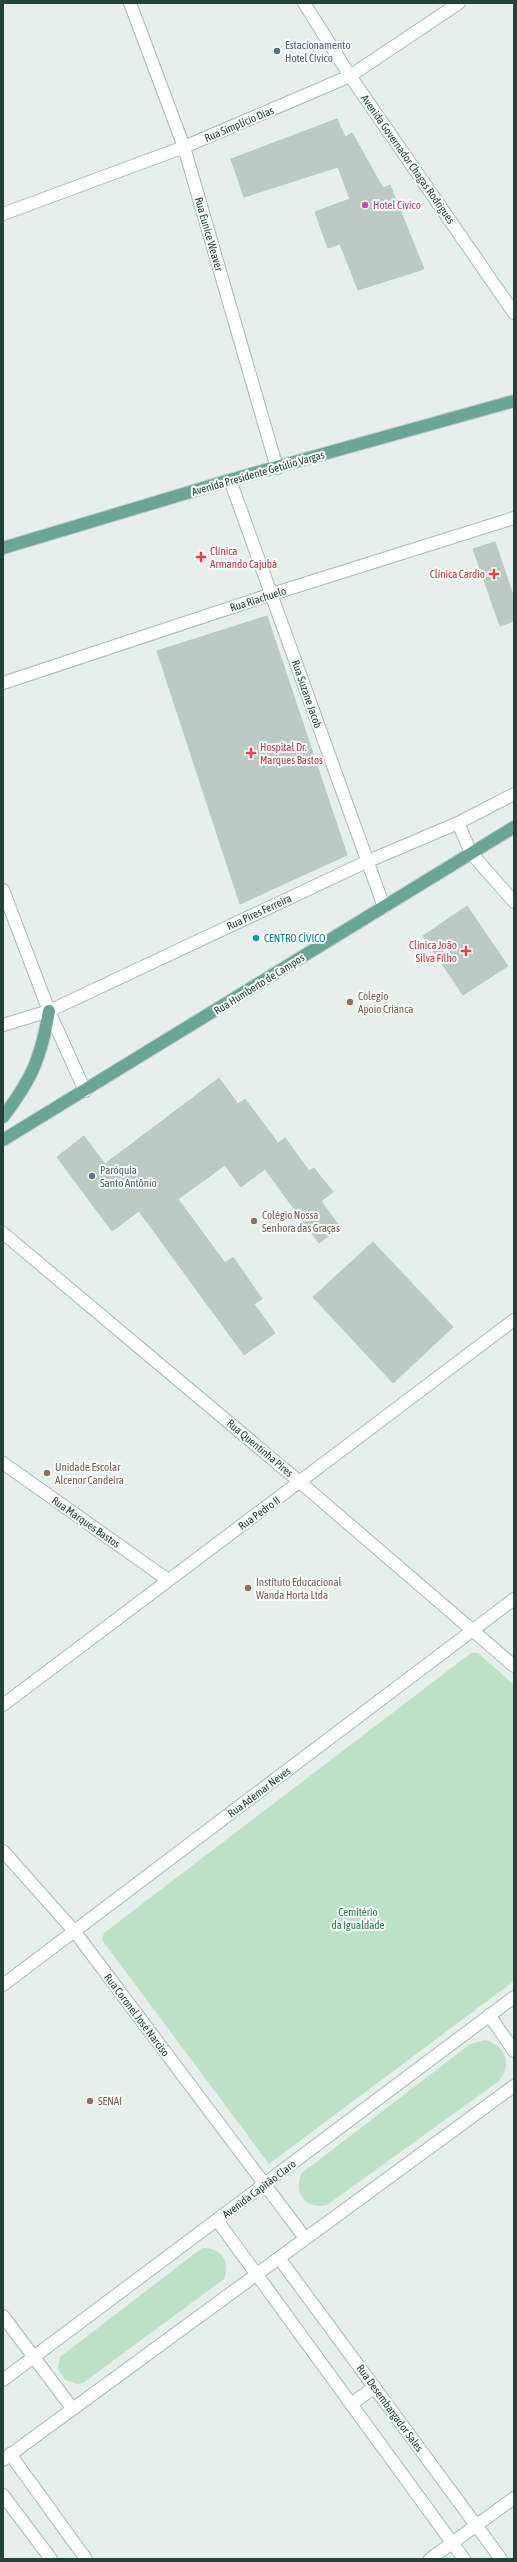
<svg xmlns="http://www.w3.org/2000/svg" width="517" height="2562" font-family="'Asap Condensed',sans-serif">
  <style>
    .green { fill: #bfe0c8 }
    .building { fill: #bbcac4; stroke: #b8c9c2 }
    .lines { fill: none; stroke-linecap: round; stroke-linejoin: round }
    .minor-casing { stroke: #a8b8b2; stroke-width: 14 }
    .major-casing { stroke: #c2cac8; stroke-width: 14 }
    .minor { stroke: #fff; stroke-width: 12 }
    .major { stroke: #6aa596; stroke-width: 12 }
    .service-dot { fill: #5c6f8a; stroke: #f7fbf9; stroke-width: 1.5 }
    .hotel-dot { fill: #d1479c; stroke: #f7fbf9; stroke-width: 1.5 }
    .health-dot { fill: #e0444e; stroke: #f7fbf9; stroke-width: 1.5 }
    .culture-dot { fill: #0f9aa8; stroke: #f7fbf9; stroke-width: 1.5 }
    .education-dot { fill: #8d6e63; stroke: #f7fbf9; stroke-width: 1.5 }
    .worship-dot { fill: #6b7280; stroke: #f7fbf9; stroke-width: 1.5 }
    .labels { text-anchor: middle; stroke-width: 4; stroke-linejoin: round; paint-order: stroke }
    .service-label { font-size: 11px; fill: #4e5e75; stroke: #f7fbf9; text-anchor: start }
    .street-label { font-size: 11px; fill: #24423a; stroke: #f7fbf9 }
    .hotel-label { font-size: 11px; fill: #b23c85; stroke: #f7fbf9; text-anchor: start }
    .health-label { font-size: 11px; fill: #be3a42; stroke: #f7fbf9; text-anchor: start }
    .culture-label { font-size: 11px; fill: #0d838f; stroke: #f7fbf9; text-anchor: start }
    .education-label { font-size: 11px; fill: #785e54; stroke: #f7fbf9; text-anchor: start }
    .worship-label { font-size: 11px; fill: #5b616d; stroke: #f7fbf9; text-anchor: start }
    .park-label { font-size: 11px; fill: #2d7a4b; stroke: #f7fbf9 }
  </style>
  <rect width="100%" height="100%" fill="#e6efeb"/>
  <g class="green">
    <path d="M471 1653H478L514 1685V1981L269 2164 102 1940 104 1933Z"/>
    <path d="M485 2040C505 2045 513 2064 499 2081L327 2205C306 2210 292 2193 302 2173L470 2044Z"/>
    <path d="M202 2248C221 2247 231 2262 224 2279L83 2383 77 2384 65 2380 58 2369 60 2357Z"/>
  </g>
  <g class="building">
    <path d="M337 119 345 137 352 133 383 188 390 185 424 269 358 290 340 244 328 248 315 212 350 199 338 167 244 197 231 159Z"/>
    <path d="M495 542 514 598V621L500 626 473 549Z"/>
    <path d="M267 616 347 855 240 904 157 651Z"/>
    <path d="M467 906 508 966 463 995 423 936Z"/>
    <path d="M219 1078 238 1104 245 1099 278 1143 285 1138 309 1171 314 1168 333 1192 321 1201 340 1227 319 1243 265 1169 241 1187 225 1165 178 1199 225 1263 233 1257 262 1299 254 1304 275 1333 244 1355 139 1211 112 1231 57 1157 84 1136 105 1164Z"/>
    <path d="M373 1242 453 1327 393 1383 313 1297Z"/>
  </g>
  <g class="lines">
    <g class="minor-casing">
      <g id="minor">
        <path d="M130 3 184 147 277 468"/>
        <path d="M304 3 350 76 514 313"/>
        <path d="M3 214 184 147 350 76 459 3"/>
        <path d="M230 480 384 907"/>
        <path d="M3 683 272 594 514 518"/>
        <path d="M458 823 471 853 514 902"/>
        <path d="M3 890 49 1011 85 1091"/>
        <path d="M3 1025 49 1011 366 862 458 823 514 794"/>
        <path d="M3 1233 301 1483 514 1666"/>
        <path d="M3 1463 168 1580"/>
        <path d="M3 1705 514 1320"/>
        <path d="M3 1851 75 1932 305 2238"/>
        <path d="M3 1985 514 1599"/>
        <path d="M489 2015 514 2051"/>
        <path d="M217 2220 464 2559"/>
        <path d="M279 2258 501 2559"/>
        <path d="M3 2316 72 2408"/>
        <path d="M3 2380 514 1997"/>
        <path d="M351 2404 375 2387"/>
        <path d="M10 2454 86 2559"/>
        <path d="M3 2460 514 2086"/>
        <path d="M3 2495 51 2559"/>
        <path d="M430 2559 514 2498"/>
      </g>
    </g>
    <g class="major-casing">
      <g id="major">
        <path d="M3 548 230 480 514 401"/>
        <path d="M3 1117C32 1079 41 1058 49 1011"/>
        <path d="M3 1140 514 827"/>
      </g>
    </g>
    <use href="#minor" class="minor"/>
    <use href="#major" class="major"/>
  </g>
  <circle class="service-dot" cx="277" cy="51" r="4"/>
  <circle class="hotel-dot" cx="365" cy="205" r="4"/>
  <g class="health-dot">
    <path d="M199 551h4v4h4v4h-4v4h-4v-4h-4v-4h4z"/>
    <path d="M492 568h4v4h4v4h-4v4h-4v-4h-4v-4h4z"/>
    <path d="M249 747h4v4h4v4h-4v4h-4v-4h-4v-4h4z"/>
    <path d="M464 945h4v4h4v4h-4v4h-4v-4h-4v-4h4z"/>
  </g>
  <circle class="culture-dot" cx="256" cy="938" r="4"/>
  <g class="education-dot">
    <circle cx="350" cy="1002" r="4"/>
    <circle cx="254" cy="1221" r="4"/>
    <circle cx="47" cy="1473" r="4"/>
    <circle cx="248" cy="1588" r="4"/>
    <circle cx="90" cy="2101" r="4"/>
  </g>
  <circle class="worship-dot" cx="92" cy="1176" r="4"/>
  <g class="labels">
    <g class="service-label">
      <text x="285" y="49">Estacionamento<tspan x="285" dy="13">Hotel Cívico</tspan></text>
    </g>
    <g class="street-label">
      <text transform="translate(239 124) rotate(-23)" y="4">Rua Simplício Dias</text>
      <text transform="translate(408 159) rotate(55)" y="4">Avenida Governador Chagas Rodrigues</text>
      <text transform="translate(209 234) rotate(74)" y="4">Rua Eunice Weaver</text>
      <text transform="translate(258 473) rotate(-16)" y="4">Avenida Presidente Getúlio Vargas</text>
      <text transform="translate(258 599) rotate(-18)" y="4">Rua Riachuelo</text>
      <text transform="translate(307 694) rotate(71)" y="4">Rua Suzane Jacob</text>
      <text transform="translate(259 912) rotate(-25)" y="4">Rua Pires Ferreira</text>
      <text transform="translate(259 984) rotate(-32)" y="4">Rua Humberto de Campos</text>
      <text transform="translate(260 1448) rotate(40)" y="4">Rua Quentinha Pires</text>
      <text transform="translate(259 1513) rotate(-36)" y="4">Rua Pedro II</text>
      <text transform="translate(86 1522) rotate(35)" y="4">Rua Marques Bastos</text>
      <text transform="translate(259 1792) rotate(-37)" y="4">Rua Ademar Neves</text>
      <text transform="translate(137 2015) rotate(53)" y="4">Rua Coronel José Narciso</text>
      <text transform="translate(259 2189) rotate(-37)" y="4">Avenida Capitão Claro</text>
      <text transform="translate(390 2408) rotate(54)" y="4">Rua Desembargador Sales</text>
    </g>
    <g class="hotel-label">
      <text x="373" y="209">Hotel Cívico</text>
    </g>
    <g class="health-label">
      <text x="210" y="555">Clínica<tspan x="210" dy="13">Armando Cajubá</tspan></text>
      <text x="485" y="578" text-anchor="end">Clínica Cardio</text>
      <text x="260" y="751">Hospital Dr.<tspan x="260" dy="13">Marques Bastos</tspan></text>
      <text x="457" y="949" text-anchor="end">Clínica João<tspan x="457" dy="13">Silva Filho</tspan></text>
    </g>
    <g class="culture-label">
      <text x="264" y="942">CENTRO CÍVICO</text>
    </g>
    <g class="education-label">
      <text x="358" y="1000">Colegio<tspan x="358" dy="13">Apoio Crianca</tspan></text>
      <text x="262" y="1219">Colégio Nossa<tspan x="262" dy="13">Senhora das Graças</tspan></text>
      <text x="55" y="1471">Unidade Escolar<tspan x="55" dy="13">Alcenor Candeira</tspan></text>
      <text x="256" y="1586">Instituto Educacional<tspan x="256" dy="13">Wanda Horta Ltda</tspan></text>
      <text x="98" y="2105">SENAI</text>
    </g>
    <g class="worship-label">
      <text x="100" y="1174">Paróquia<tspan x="100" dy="13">Santo Antônio</tspan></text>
    </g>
    <g class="park-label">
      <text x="358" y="1916">Cemitério<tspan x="358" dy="13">da Igualdade</tspan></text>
    </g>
  </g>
  <rect width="517" height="2562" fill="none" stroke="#24423a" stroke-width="8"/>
</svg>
